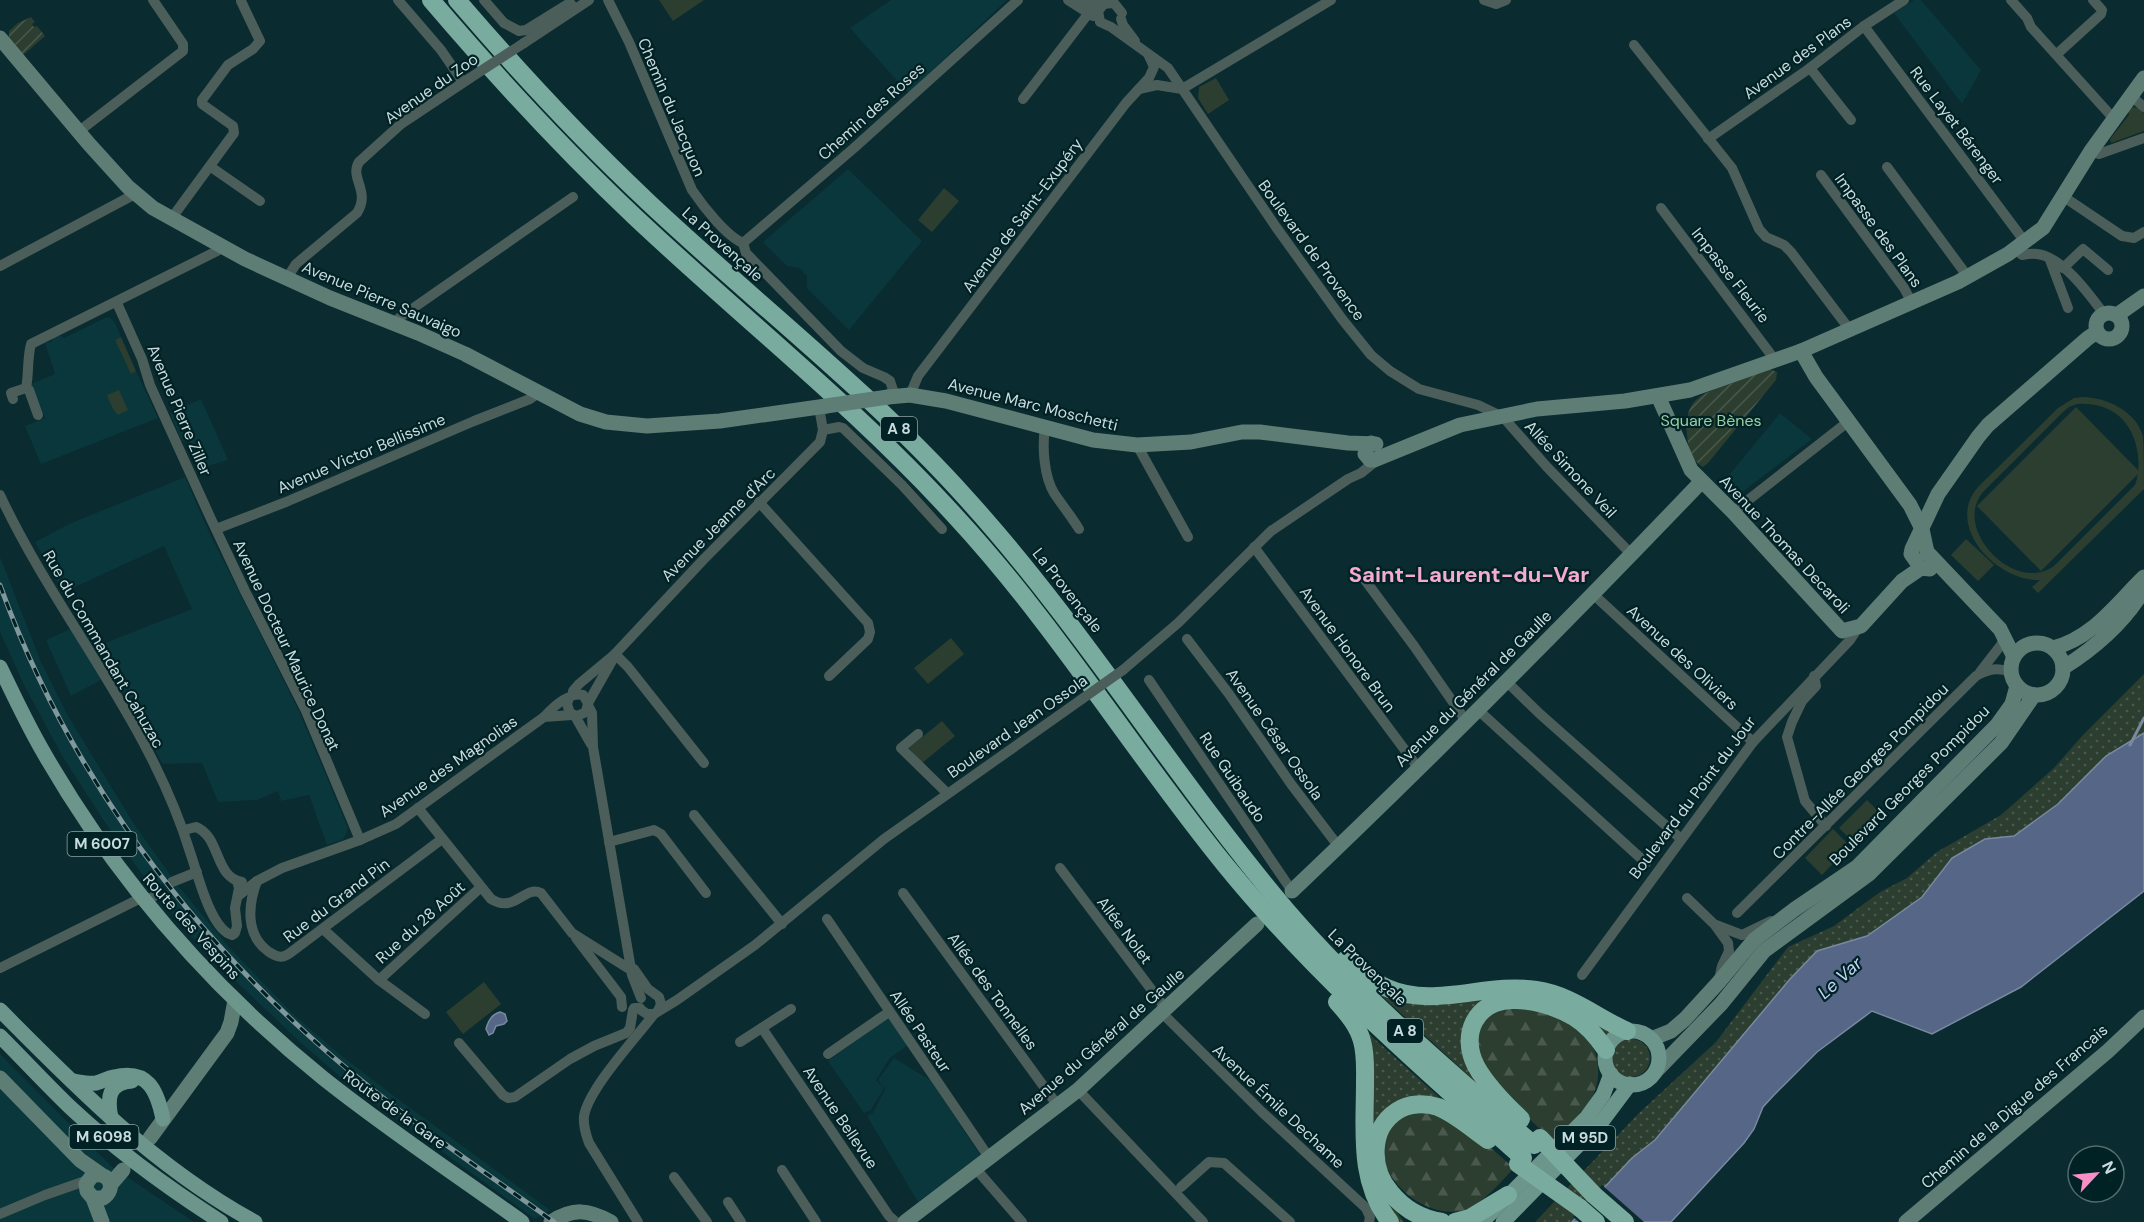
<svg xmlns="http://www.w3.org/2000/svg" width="2144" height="1222" font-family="'DM Sans',sans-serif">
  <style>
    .built { fill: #09373c }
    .grass { fill: url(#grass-dots) }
    .forest { fill: url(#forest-firs) }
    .park { fill: #2c3e2f; fill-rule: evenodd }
    .garden { fill: url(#garden-furrows) }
    .water { fill: #556686; stroke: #7889a0; stroke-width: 1.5 }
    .pier { fill: #0a2b2f }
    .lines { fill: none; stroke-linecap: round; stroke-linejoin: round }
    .stream { stroke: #7889a0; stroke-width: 3 }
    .street { stroke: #4b5e59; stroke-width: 10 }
    .secondary { stroke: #5e7d75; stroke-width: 15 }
    .primary { stroke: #6c958b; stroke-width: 15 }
    .highway { stroke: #79ab9f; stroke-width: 18 }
    .rail-casing { stroke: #80979b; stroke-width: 5 }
    .rail { stroke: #012225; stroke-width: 3; stroke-dasharray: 9; stroke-linecap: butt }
    .street-bridge { stroke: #4b5e59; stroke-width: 10 }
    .secondary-bridge { stroke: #5e7d75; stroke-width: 15 }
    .highway-bridge { stroke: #79ab9f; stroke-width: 18 }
    .labels { text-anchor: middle; stroke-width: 4.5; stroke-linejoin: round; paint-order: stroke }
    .shield { fill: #012225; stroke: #8ea4a6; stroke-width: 1.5 }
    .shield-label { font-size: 15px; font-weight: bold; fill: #cadbde }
    .street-label { font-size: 16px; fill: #cadbde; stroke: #012225 }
    .park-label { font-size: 16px; fill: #98cfa2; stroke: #012225 }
    .water-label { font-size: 18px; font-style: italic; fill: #c2d5f7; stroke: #012225 }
    .district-label { font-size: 22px; font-weight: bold; fill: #f5aad0; stroke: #012225 }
  </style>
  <defs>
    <pattern id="grass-dots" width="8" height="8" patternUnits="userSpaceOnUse" patternTransform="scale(1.5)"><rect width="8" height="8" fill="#2c3e2f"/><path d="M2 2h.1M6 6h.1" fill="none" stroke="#49594d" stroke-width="1.8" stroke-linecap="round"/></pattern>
    <pattern id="forest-firs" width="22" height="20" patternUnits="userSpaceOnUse" patternTransform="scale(1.5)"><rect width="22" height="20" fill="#2c3e2f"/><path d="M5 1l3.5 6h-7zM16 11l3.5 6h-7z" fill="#49594d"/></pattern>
    <pattern id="garden-furrows" width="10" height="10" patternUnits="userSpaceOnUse" patternTransform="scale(1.5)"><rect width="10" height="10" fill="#2c3e2f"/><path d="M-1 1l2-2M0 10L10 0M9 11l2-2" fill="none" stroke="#49594d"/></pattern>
  </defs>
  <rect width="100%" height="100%" fill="#0a2b2f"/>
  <g class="built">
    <path d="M891 0H1007L908 93 850 28Z"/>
    <path d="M1914 0H1921L1981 70 1962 104 1894 13Z"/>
    <path d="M848 169 922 241 849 330 807 288V276L799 268 787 266 763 242Z"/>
    <path d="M107 317 112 319 115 323 121 337 115 340 131 373 136 371 158 418 41 464 25 426 45 418 31 384 55 374 45 343 52 342 53 338 59 335 64 338Z"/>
    <path d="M201 399 228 460 201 468H197L195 464 197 460 189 442 182 441 170 413Z"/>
    <path d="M1780 413 1812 439 1737 496 1721 485Z"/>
    <path d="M185 477 208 530 299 711 348 828 344 839 327 845 309 795 281 801 278 791 257 800 218 802 202 763 162 764 135 708 108 676 71 696 46 640 79 625 97 646 192 609 164 546 64 592 35 542 69 524Z"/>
    <path d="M0 557 41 662 68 716 134 824 171 876 154 891 104 821 61 754 24 685 0 632Z"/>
    <path d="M176 883 229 947 294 1015 343 1057 398 1099 550 1210 535 1219 350 1085 300 1042 205 952 159 898Z"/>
    <path d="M889 1017 908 1045 889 1059 876 1080 884 1088 871 1110 864 1113 828 1061Z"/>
    <path d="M0 1054 111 1166 194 1222H0Z"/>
    <path d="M894 1058 930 1080 980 1155 918 1202 867 1116 873 1113 885 1089 878 1080Z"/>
  </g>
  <g class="grass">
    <path d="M2144 674V733L2106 756 2058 804 2014 836 1985 839 1952 858 1922 897 1867 936 1816 951 1655 1140 1632 1158 1572 1222H1535L1638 1114 1716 1042 1788 947 1834 926 1880 892 1907 878 1937 852 2001 815 2054 768 2082 736Z"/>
    <path d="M1372 987 1495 991 1614 1030 1604 1039 1481 1087Z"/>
    <path d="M1368 1033 1449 1106 1383 1114 1391 1204 1404 1222H1396L1376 1188Z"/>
    <circle cx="1631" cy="1058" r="19"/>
  </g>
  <g class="forest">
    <path d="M1506 1006C1541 1011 1588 1018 1597 1059 1599 1071 1599 1083 1593 1095 1584 1112 1566 1127 1553 1141 1529 1118 1462 1063 1481 1025 1486 1016 1497 1011 1506 1006Z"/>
    <path d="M1406 1112 1437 1113 1483 1141 1514 1168C1500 1183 1484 1202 1465 1210 1422 1222 1364 1169 1389 1128 1392 1121 1400 1117 1406 1112Z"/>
  </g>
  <g class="park">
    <path d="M659 0H704L673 21Z"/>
    <path d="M1216 78 1229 100 1208 114 1198 98 1199 87Z"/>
    <path d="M2132 107 2139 108 2144 113V131L2111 143 2110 139 2129 115 2128 110Z"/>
    <path d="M944 188 959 201 932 232 918 220Z"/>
    <path d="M121 337 136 371 131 374 115 340Z"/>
    <path d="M119 390 128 410 118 415 113 409 107 395Z"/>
    <path d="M2082 397C2106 397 2136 411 2143 436 2144 449 2144 475 2144 489L2038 593 2032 587 2040 580C1997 582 1944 526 1978 487L2058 408 2074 398ZM2077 404C2089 403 2100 405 2110 410 2136 423 2144 461 2135 485L2055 565C2017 596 1951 530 1983 492L2062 413 2069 407Z"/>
    <path d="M2076 407 2140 472 2041 571 1977 506Z"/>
    <path d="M1966 539 1994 565 1978 581 1951 555Z"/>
    <path d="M951 638 964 654 928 684 914 668Z"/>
    <path d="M942 721 955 736 922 763 909 748Z"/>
    <path d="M1867 800 1881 814 1853 842 1839 828Z"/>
    <path d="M1833 829 1850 846 1822 875 1805 858Z"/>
    <path d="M484 982 501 1004 463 1034 446 1012Z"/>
  </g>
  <g class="garden">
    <path d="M31 17 35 22 32 24 34 27 37 26 45 36 22 56 9 39V31L18 23Z"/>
    <path d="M1770 369 1777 372 1776 380 1708 463 1703 467C1691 460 1688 448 1687 435 1684 399 1700 394 1730 384 1743 379 1757 374 1770 369Z"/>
  </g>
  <g class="water">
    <path d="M2144 733V891L2021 987 1932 1034 1872 1011 1817 1052 1774 1095 1763 1107 1754 1129 1744 1143 1671 1222H1572L1632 1158 1655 1140 1790 979 1817 951 1867 936 1922 897 1952 858 1985 839 2014 836 2058 804 2106 756Z"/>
    <path d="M500 1012 505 1014 507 1021 504 1024 496 1026 493 1033 489 1035 486 1029C488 1021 492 1014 500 1012Z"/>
  </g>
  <path class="pier" d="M1602 1185 1644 1222H1579L1573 1217Z"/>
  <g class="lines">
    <path class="stream" d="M2130 745 2144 718"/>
    <g class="street">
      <path d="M398 0 441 50 463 82"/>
      <path d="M484 0 504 23 519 31 526 30 568 4H571L575 9"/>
      <path d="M608 0 629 42 692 190C703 206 726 236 743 243"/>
      <path d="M1068 0 1093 16"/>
      <path d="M1079 0 1091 5 1114 3 1122 13"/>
      <path d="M1484 0 1496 4 1506 0"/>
      <path d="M2011 0 2027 18 2031 27 2114 119"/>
      <path d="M1103 5 1098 11 1100 22 1111 27 1168 68 1276 227 1342 319 1371 355 1390 371 1419 389 1478 405 1503 417 1547 467 1631 554"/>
      <path d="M1121 19 1123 25 1135 41"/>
      <path d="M1864 26 2025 242"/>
      <path d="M524 43 589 0"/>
      <path d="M1634 45 1732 168 1759 229 1766 237 1784 245 1791 252 1850 330"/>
      <path d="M2057 54 2101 14 2102 10 2093 0"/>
      <path d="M1810 68 1851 120"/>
      <path d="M1139 89 1157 85 1182 89"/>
      <path d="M1182 89 1331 0"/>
      <path d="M2131 96 2144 107"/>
      <path d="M1023 99 1088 14"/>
      <path d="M78 132 183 51V44L153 0"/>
      <path d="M1708 139 1810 68 1864 26 1904 0"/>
      <path d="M2091 151 2099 154 2144 138"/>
      <path d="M211 167 260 201"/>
      <path d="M1887 167 1968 277"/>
      <path d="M1821 175 1904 288 1912 303"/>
      <path d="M2064 197 2122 236 2134 238 2144 232"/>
      <path d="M1661 208 1775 360"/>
      <path d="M171 219 234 133 233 126 202 104V100L228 65 253 49 260 41 241 1"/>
      <path d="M743 243 854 148 1018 0"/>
      <path d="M743 243 746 253 841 351 863 368 884 377 890 381 895 396"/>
      <path d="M2016 249 2022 255C2027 254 2032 253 2037 254 2063 257 2089 294 2104 314"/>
      <path d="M2050 260 2068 308"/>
      <path d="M0 266 135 194"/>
      <path d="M2063 268 2083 249 2108 270"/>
      <path d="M287 278 296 264 357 213C371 191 349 178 359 162L401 124 470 78"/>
      <path d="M117 303 142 359 150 385 211 519 245 591 306 711 360 840"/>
      <path d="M396 324 399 318 573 197"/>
      <path d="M26 388 29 390 38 415"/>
      <path d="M910 395 918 376 1126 103 1149 78 1154 67 1148 54"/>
      <path d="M13 399 11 393 26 388C29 374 27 359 31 344L217 251 222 247"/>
      <path d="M1045 428C1042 447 1044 476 1054 493 1062 505 1071 516 1079 529"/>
      <path d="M823 430 839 427 843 428 902 485 942 529"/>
      <path d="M1137 445 1188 537"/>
      <path d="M0 495C57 617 150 721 190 852 197 871 210 929 232 935L235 933 237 926 235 908 239 888 237 881"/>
      <path d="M759 502 868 623 870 632 868 639 829 676"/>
      <path d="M1733 512 1849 421"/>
      <path d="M216 529 286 502 474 421 530 399 538 393"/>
      <path d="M1254 547 1419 769"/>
      <path d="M1362 576 1414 646 1466 721"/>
      <path d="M1593 594 1753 742"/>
      <path d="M1187 639 1229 694 1291 784 1339 847"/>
      <path d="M615 654 628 667 704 763"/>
      <path d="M1123 670 1178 623 1271 531 1348 479 1361 473 1377 460"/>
      <path d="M1980 672 2001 645 2005 636"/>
      <path d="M1814 676 1816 686 1802 701 1792 722 1787 737 1805 801 1826 826"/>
      <path d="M1149 680 1292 891"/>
      <path d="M1506 681 1540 714 1681 839"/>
      <path d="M573 695V691L579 684 615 654 703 560 820 442 823 430 819 407"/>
      <path d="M588 703 613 659"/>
      <path d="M589 707 592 713 593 747 632 975 641 998"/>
      <path d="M1477 709 1646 863"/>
      <path d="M575 716 591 744"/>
      <path d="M544 717 572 715"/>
      <path d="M918 734 901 748 947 793"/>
      <path d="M418 808 491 899C515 914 524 885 541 893L572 933 631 970"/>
      <path d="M694 815 782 924"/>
      <path d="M184 830 196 827C221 837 214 877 242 882"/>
      <path d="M609 842 654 830 661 834 706 893"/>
      <path d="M1060 868 1166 1009"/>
      <path d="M257 881C248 905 245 935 269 952 277 957 282 959 290 953L442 839"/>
      <path d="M172 882 197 872"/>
      <path d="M903 893 1058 1106"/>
      <path d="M238 896 257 881 282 868 360 840 396 824 544 717C553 707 568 692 583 695L588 703 586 712 577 716 570 713 567 704 569 698"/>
      <path d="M1687 898 1715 925 1728 943 1729 951 1722 966 1719 980"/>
      <path d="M145 903 159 892"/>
      <path d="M1737 913 1976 676C1988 669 1997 667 2011 672"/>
      <path d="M827 919 990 1159"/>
      <path d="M1716 925 1742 935 1771 921"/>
      <path d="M323 929 379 980 425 1014"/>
      <path d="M576 938 621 997 622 1007"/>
      <path d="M0 968 141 898"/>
      <path d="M634 969 648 989 659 997 661 1004 658 1011"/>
      <path d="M1582 975 1753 742 1850 640 1858 628"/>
      <path d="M379 980 481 887"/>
      <path d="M641 1010 647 1014H654L677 1000 755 945 884 839 1082 699"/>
      <path d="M1162 1013 1262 1112 1366 1208 1370 1217 1369 1222"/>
      <path d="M762 1028 889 1216 896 1222"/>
      <path d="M740 1042 791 1009"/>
      <path d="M459 1043 503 1095 508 1098 515 1097 570 1059 594 1046 626 1033 630 1028 633 1010 634 1008H640"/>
      <path d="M828 1054 889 1012"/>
      <path d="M1078 1090 1203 1222"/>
      <path d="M976 1169 1022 1222"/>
      <path d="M782 1170 816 1222"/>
      <path d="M674 1177 707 1222"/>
      <path d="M1181 1187 1209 1162 1224 1163 1290 1222"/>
      <path d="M728 1202 741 1222"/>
      <path d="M0 1214 45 1195 88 1180"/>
      <path d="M638 1222 589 1143C586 1135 583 1125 584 1116 589 1088 636 1038 654 1014"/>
    </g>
    <g class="secondary">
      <path d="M0 38 89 144 128 187 153 208 245 259 330 298 418 333 465 354 580 414 606 422 647 426 720 421 826 406"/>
      <circle cx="2109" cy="326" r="13"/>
      <path d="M2117 315 2144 296"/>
      <path d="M1801 351 1816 377 1910 505 1922 529 1927 552 2000 629 2014 657"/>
      <path d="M1658 396 1691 470 1733 512 1842 631 1861 626 1902 581 1921 568"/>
      <path d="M888 397 910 395 946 401 1093 440 1137 445 1191 442 1242 432H1260L1348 443 1376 444"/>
      <path d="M1371 443 1367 446 1365 454 1370 460H1374L1460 425 1537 409 1625 401 1690 390 1801 351 1958 282 2008 254 2043 228 2091 151 2144 78"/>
      <path d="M1930 569 1921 568 1911 554 1912 549 1938 494 1978 437 1988 425 2088 338 2097 332"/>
      <circle cx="2037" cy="669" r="26"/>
      <path d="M2053 648C2093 638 2116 604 2144 577"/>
      <path d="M2063 668C2096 647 2125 622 2144 589"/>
      <path d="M1292 891C1432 758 1568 621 1701 482"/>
      <path d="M1651 1039 1671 1031 1685 1019 1718 983 1754 940 1795 909 1857 867 1997 725 2012 704 2017 686"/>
      <path d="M1656 1071 1721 1004 1764 951 1869 874 2001 743 2034 695"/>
      <path d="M0 1078 80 1160 100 1174"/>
      <path d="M150 1138 227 1033 231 1022 235 1000"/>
      <path d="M111 1184 123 1170"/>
      <path d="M93 1198H103C118 1188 108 1170 92 1176L86 1184 87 1191 93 1198 102 1222"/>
      <path d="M551 1222C573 1208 588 1209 611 1222"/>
      <path d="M905 1222 1078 1090 1257 924"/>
      <path d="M1906 1222 2108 1051 2144 1017"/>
    </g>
    <g class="primary">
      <path d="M0 667C13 694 26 722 41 748 113 875 209 986 323 1078 387 1129 455 1174 522 1222"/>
      <path d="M0 1010C79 1090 156 1168 255 1222"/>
      <circle cx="1632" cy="1058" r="27"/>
      <path d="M0 1036C24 1060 47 1085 71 1108 117 1151 168 1188 221 1222"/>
      <path d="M72 1081C80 1082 88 1084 96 1083 102 1082 107 1078 114 1077 148 1069 157 1090 163 1119"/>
      <path d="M111 1118C107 1098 108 1083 132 1081"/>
      <path d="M1482 1222 1587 1117 1603 1095 1611 1074"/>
      <path d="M1503 1222 1603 1120 1630 1084"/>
    </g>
    <g class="highway">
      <path d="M431 0C495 75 562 148 634 216 741 317 857 408 956 517 1056 625 1133 752 1226 866 1314 974 1419 1065 1523 1158"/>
      <path d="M457 0C517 70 580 138 647 201 753 301 869 390 966 498 1084 628 1174 778 1287 911 1361 997 1449 1071 1534 1145"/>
      <path d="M1345 960C1358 971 1371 981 1387 988 1434 1009 1486 982 1536 990 1571 995 1596 1017 1627 1031"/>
      <path d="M1337 1002C1348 1014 1358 1026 1362 1041 1366 1055 1365 1069 1365 1083 1365 1131 1358 1181 1390 1222"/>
      <path d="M1521 1119C1505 1104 1487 1086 1476 1066 1460 1035 1475 1001 1512 1000 1532 999 1557 1007 1574 1017 1587 1025 1598 1038 1606 1050"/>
      <path d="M1594 1195 1625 1222"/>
      <path d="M1580 1208 1596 1222"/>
      <path d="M1442 1222C1422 1219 1404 1209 1391 1193 1370 1169 1369 1129 1397 1111 1409 1103 1425 1103 1438 1107 1456 1114 1472 1129 1488 1140"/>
      <path d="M1455 1222 1470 1218 1508 1195"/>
    </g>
    <g class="rail-casing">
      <path id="rail" d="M0 585C62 757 171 910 306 1033 382 1103 470 1161 554 1222"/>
    </g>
    <use href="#rail" class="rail"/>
    <g class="street-bridge">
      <path d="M470 78 524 43"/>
      <path d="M1082 699 1123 670"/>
    </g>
    <path class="secondary-bridge" d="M826 406 888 397"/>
    <g class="highway-bridge">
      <path d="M1540 1138 1594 1195"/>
      <path d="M1518 1164 1580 1208"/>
    </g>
  </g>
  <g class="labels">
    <g class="shield">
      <rect x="881" y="417" width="36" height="24" rx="4.5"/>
      <rect x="67.5" y="832" width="69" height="24" rx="4.5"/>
      <rect x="1387" y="1019" width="36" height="24" rx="4.5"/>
      <rect x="69.5" y="1125" width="69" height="24" rx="4.5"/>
      <rect x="1555" y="1126" width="60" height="24" rx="4.5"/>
    </g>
    <g class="shield-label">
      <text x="899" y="434">A 8</text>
      <text x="102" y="849">M 6007</text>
      <text x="1405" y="1036">A 8</text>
      <text x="104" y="1142">M 6098</text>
      <text x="1585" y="1143">M 95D</text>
    </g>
    <g class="street-label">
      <text transform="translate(1797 57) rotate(-36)" y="6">Avenue des Plans</text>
      <text transform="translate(431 88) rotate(-35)" y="6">Avenue du Zoo</text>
      <text transform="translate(672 107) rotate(67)" y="6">Chemin du Jacquon</text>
      <text transform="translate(871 111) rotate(-42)" y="6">Chemin des Roses</text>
      <text transform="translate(1957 125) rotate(53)" y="6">Rue Layet Bérenger</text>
      <text transform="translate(1022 215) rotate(-53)" y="6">Avenue de Saint-Exupéry</text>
      <text transform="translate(1879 230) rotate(54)" y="6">Impasse des Plans</text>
      <text transform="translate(723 244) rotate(42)" y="6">La Provençale</text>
      <text transform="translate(1312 250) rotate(54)" y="6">Boulevard de Provence</text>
      <text transform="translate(1731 275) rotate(52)" y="6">Impasse Fleurie</text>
      <text transform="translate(382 299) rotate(23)" y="6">Avenue Pierre Sauvaigo</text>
      <text transform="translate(1033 404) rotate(14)" y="6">Avenue Marc Moschetti</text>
      <text transform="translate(180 410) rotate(67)" y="6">Avenue Pierre Ziller</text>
      <text transform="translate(361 453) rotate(-23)" y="6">Avenue Victor Bellissime</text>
      <text transform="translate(1571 469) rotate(47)" y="6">Allée Simone Veil</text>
      <text transform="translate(718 524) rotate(-45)" y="6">Avenue Jeanne d'Arc</text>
      <text transform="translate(1785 544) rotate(47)" y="6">Avenue Thomas Decaroli</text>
      <text transform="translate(1068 590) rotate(52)" y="6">La Provençale</text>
      <text transform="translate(287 645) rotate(65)" y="6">Avenue Docteur Maurice Donat</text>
      <text transform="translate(104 649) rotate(60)" y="6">Rue du Commandant Cahuzac</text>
      <text transform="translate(1348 649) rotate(54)" y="6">Avenue Honore Brun</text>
      <text transform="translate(1683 657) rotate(43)" y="6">Avenue des Oliviers</text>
      <text transform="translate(1473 688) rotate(-45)" y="6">Avenue du Général de Gaulle</text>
      <text transform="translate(1017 726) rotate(-35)" y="6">Boulevard Jean Ossola</text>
      <text transform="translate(1275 734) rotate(55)" y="6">Avenue César Ossola</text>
      <text transform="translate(448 766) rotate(-35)" y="6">Avenue des Magnolias</text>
      <text transform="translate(1860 771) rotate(-45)" y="6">Contre-Allée Georges Pompidou</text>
      <text transform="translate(1233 777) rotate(56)" y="6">Rue Guibaudo</text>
      <text transform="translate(1909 785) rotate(-45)" y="6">Boulevard Georges Pompidou</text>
      <text transform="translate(1692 797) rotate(-53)" y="6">Boulevard du Point du Jour</text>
      <text transform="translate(336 900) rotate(-37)" y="6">Rue du Grand Pin</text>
      <text transform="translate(420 922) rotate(-42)" y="6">Rue du 28 Août</text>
      <text transform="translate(192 926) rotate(48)" y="6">Route des Vespins</text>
      <text transform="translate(1125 930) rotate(53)" y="6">Allée Nolet</text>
      <text transform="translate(1368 967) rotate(44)" y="6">La Provençale</text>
      <text transform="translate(993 991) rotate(54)" y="6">Allée des Tonnelles</text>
      <text transform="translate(921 1031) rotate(56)" y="6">Allée Pasteur</text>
      <text transform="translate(1101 1041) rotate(-41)" y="6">Avenue du Général de Gaulle</text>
      <text transform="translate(1279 1106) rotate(43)" y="6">Avenue Émile Dechame</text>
      <text transform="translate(2014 1106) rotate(-41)" y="6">Chemin de la Digue des Francais</text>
      <text transform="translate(395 1109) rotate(36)" y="6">Route de la Gare</text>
      <text transform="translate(841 1117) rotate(56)" y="6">Avenue Bellevue</text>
    </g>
    <g class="park-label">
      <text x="1711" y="426">Square Bènes</text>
    </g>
    <g class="water-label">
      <text transform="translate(1840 978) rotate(-42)" y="6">Le Var</text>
    </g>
    <g class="district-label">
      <text x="1469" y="582">Saint-Laurent-du-Var</text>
    </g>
  </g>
  <g transform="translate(2096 1174) rotate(64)"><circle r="28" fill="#012225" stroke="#516c6f" stroke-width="1.5"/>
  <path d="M0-4.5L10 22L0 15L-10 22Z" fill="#fa8fc8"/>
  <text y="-9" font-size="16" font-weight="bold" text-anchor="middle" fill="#cadbde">N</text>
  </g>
</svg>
